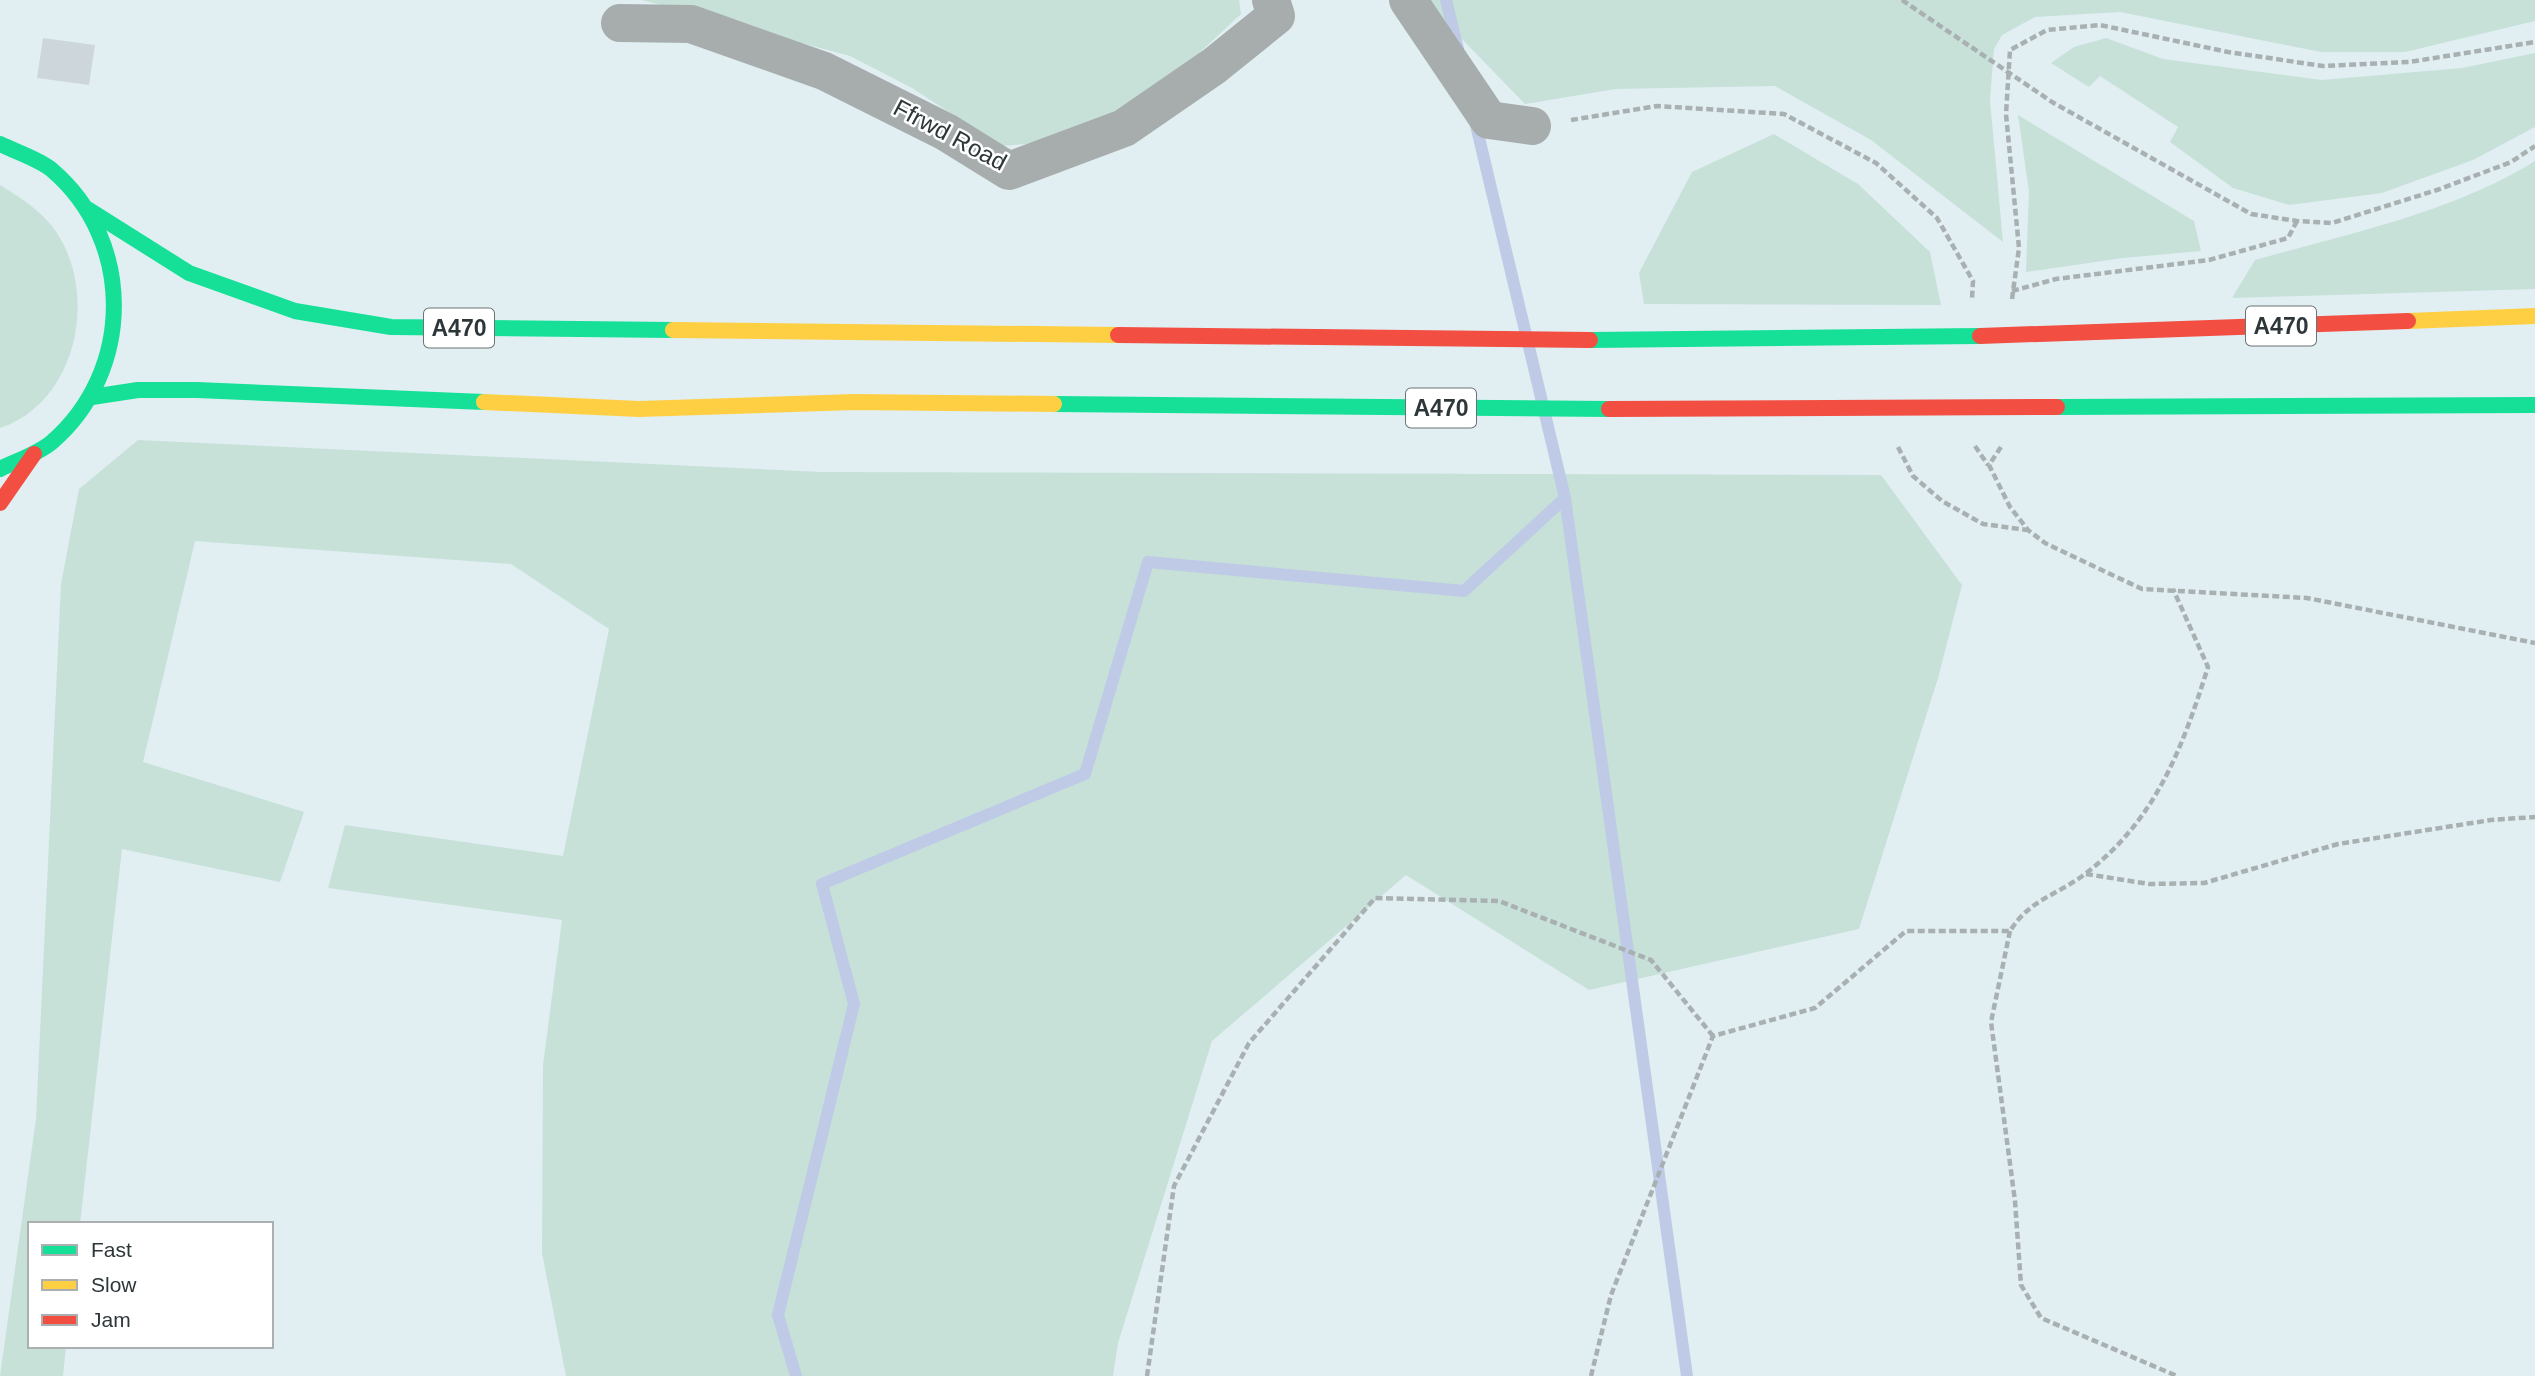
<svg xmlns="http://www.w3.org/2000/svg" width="2535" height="1376" font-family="Arial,sans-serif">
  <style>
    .green { fill: #c7e1d9 }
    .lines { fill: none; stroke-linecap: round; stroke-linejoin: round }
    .stream { stroke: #bfcbe6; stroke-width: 12 }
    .building { fill: #cdd7db }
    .path { stroke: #a9b0b2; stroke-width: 4.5; stroke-dasharray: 7 3.5; stroke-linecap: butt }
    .street { stroke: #a7adad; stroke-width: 38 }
    .fast { stroke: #16e098; stroke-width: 16 }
    .slow { stroke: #ffcf43; stroke-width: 16 }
    .jam { stroke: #f24e42; stroke-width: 16 }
    .labels { text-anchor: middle; stroke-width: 5; stroke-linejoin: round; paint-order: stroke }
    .shield { fill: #fff; stroke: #6c7375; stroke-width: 2 }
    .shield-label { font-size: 23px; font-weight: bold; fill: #2d373a }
    .street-label { font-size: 24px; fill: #2d373a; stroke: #fff }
  </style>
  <rect width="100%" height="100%" fill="#e1eff3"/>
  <g class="green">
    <path d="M642 0H1239L1241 14 1181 70 1067 141 1001 146 912 88 850 56Z"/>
    <path d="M1424 0H2535V21L2405 52H2321L2120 12 2035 17 2002 35 1994 49 1990 100 2003 242 1871 140 1775 86 1616 89 1525 104Z"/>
    <path d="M2106 38 2163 59 2322 80 2462 68 2535 53V127L2473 160 2382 193 2289 205 2233 188 2170 142 2178 127 2100 76 2089 87 2051 63 2074 47Z"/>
    <path d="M2018 115 2194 221 2201 251 2123 258 2026 272 2029 192Z"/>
    <path d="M1774 134 1858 184 1930 252 1941 305 1644 304 1639 273 1692 172Z"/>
    <path d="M2535 161V289L2232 298 2255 260C2347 234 2454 212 2535 161Z"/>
    <path d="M0 185C21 198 43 212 57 233 98 296 77 402 0 428Z"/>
    <path d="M138 440 821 472 1881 475 1962 585 1938 678 1859 929 1589 990 1406 875 1212 1041 1118 1343 1113 1376H566L542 1253 543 1065 562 920 328 888 345 825 563 856 609 629 511 564 195 541 143 762 304 812 280 882 122 849 80 1224H30V1346H66L63 1376H0L36 1119 61 584 79 489Z"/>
  </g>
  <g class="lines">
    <g class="stream">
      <path d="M1446 0 1458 49"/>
      <path d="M1475 121 1565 498 1687 1376"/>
      <path d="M796 1376 778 1315 854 1004 822 884 1085 774 1148 562 1464 591 1565 498"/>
    </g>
  </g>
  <path class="building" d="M43 38 95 45 89 85 37 78Z"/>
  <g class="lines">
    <g class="path">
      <path d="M1902 0 2052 102 2251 214 2297 221 2332 223 2440 189 2511 162 2535 146"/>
      <path d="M1571 120 1657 106 1784 114 1876 163 1937 218 1973 281 1972 299"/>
      <path d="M2012 291 2056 279 2209 260 2288 238 2297 221"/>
      <path d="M2012 299 2019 248 2006 114 2010 50 2047 30 2100 25 2228 52 2323 66 2409 62 2535 42"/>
      <path d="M1975 446 1988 465"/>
      <path d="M1898 447 1913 476 1942 501 1983 524 2027 530"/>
      <path d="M2001 447 1989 465 2010 507 2028 530 2045 543 2142 589 2307 598 2535 643"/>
      <path d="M2086 874 2149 884 2204 883 2338 844 2491 820 2535 817"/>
      <path d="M2010 931 1991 1022 2015 1201 2021 1285 2041 1318 2177 1376"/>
      <path d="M1147 1376 1174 1186 1249 1043 1375 898 1499 901 1651 960 1713 1036"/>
      <path d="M1591 1376 1611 1295 1713 1036 1815 1008 1906 931H2010C2030 899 2056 896 2085 874 2156 820 2182 749 2208 667L2173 589"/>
    </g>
    <g class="street">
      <path d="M1408 0 1489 120 1532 126"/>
      <path d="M620 23 691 24 824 71 946 132 1009 171 1124 128 1214 66 1276 16 1271 0"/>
    </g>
    <g class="fast">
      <path d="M0 144C16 152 39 159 52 170 135 241 134 371 52 442 38 454 16 461 0 469"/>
      <path d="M89 210 189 273 295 311 391 327 673 330"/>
      <path d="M1590 340 1980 336"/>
      <path d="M92 397 138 390H197L484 402"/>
      <path d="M1054 404 1609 409"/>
      <path d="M2057 407 2535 405"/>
    </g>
    <g class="slow">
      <path d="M2408 321 2535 316"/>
      <path d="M673 330 1118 335"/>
      <path d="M484 402 639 409 855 402 1054 404"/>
    </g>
    <g class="jam">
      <path d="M1118 335 1590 340"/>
      <path d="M1980 336 2408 321"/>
      <path d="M1609 409 2057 407"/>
      <path d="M0 503 34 454"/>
    </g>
  </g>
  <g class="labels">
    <g class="shield">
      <rect x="2246" y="306.5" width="70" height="39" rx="5"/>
      <rect x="424" y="308.5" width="70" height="39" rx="5"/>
      <rect x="1406" y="388.5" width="70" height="39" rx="5"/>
    </g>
    <g class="shield-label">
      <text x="2281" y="334">A470</text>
      <text x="459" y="336">A470</text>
      <text x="1441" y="416">A470</text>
    </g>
    <g class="street-label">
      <text transform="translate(950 135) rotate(28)" y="8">Ffrwd Road</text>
    </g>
  </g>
  <rect x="28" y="1222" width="245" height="126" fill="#ffffff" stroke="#abafb0" stroke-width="2"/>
  <rect x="42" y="1245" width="35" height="10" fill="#16e098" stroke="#abafb0" stroke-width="2"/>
  <text x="91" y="1257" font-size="21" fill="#2d373a">Fast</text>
  <rect x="42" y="1280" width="35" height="10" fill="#ffcf43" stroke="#abafb0" stroke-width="2"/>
  <text x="91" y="1292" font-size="21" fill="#2d373a">Slow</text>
  <rect x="42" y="1315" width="35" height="10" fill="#f24e42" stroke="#abafb0" stroke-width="2"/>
  <text x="91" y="1327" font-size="21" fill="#2d373a">Jam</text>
</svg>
